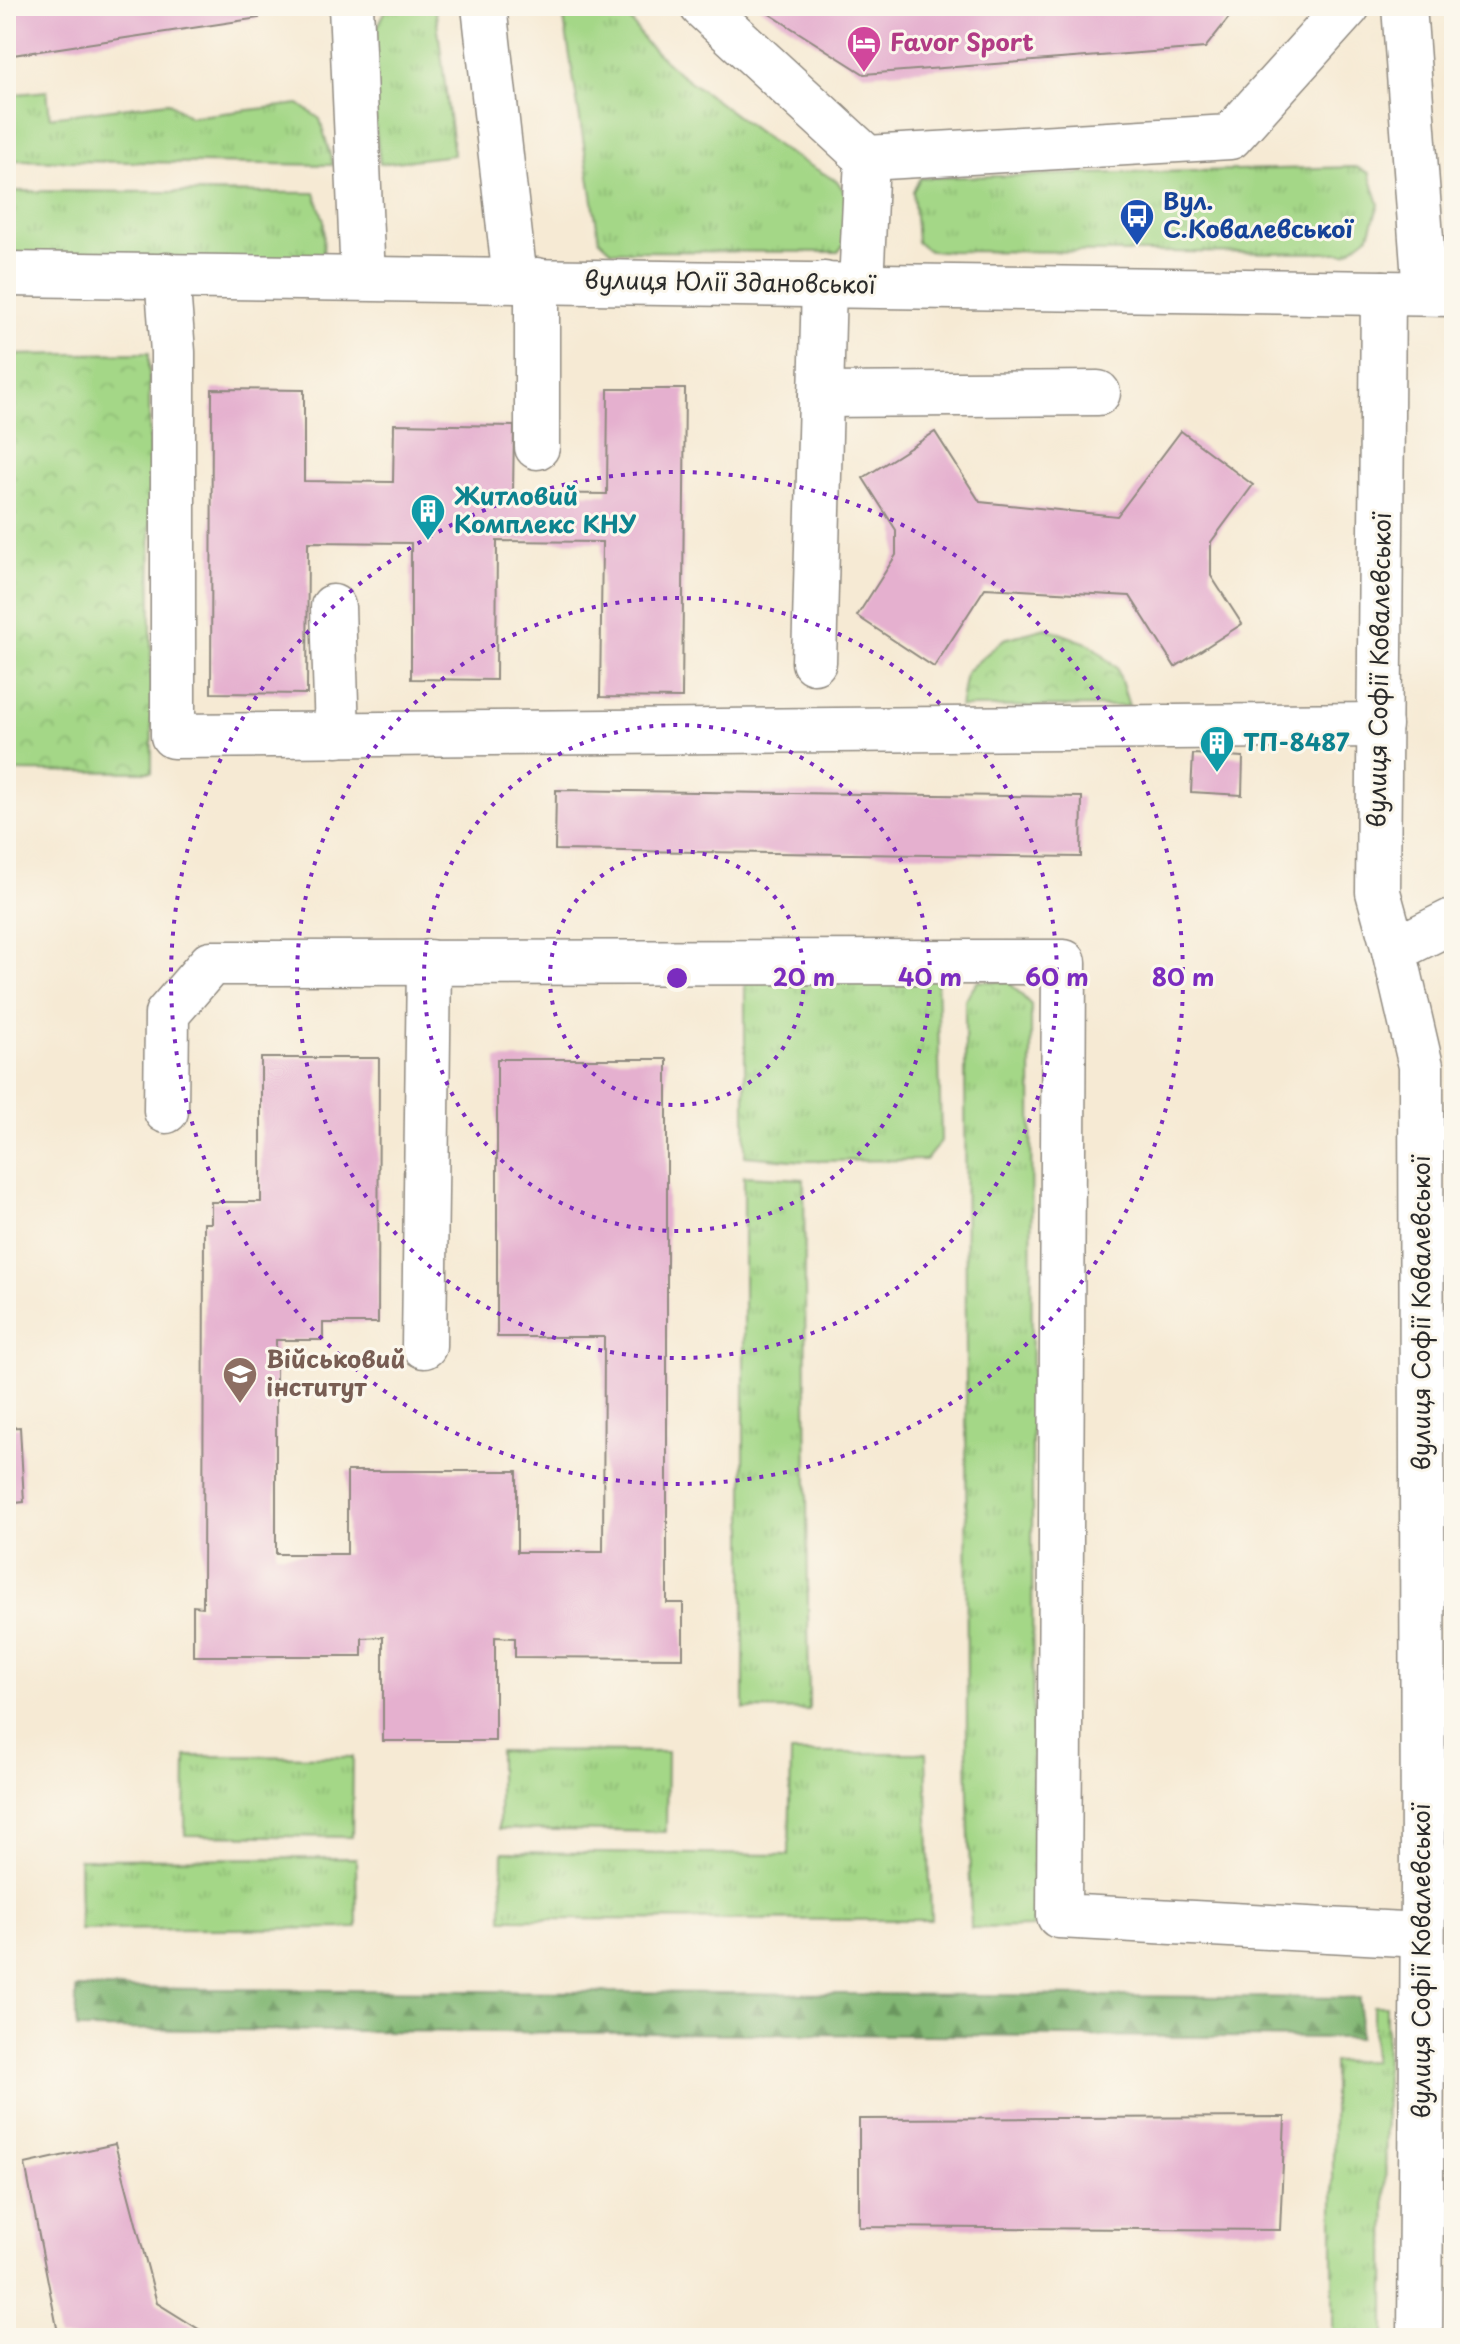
<svg xmlns="http://www.w3.org/2000/svg" width="1460" height="2344" font-family="'Playpen Sans',sans-serif">
  <style>
    .grass { fill: url(#grass-tufts); stroke: #688159; stroke-width: 2 }
    .forest { fill: url(#forest-firs); stroke: #577250; stroke-width: 2 }
    .park { fill: url(#park-crowns); stroke: #688159; stroke-width: 2 }
    .building { fill: #e5b0cf }
    .lines { fill: none; stroke-linecap: round; stroke-linejoin: round }
    .minor-casing { stroke: #908a80; stroke-width: 47 }
    .minor { stroke: #fff; stroke-width: 44 }
    .ring { fill: none; stroke: #7b2cbf; stroke-width: 4; stroke-dasharray: 4 8 }
    .labels { text-anchor: middle; stroke-width: 6; stroke-linejoin: round; paint-order: stroke }
    .hotel-label { font-size: 24px; font-weight: bold; fill: #b23c85; stroke: #fbf7ec; text-anchor: start }
    .transit-label { font-size: 24px; font-weight: bold; fill: #164399; stroke: #fbf7ec; text-anchor: start }
    .street-label { font-size: 24px; fill: #2b2b2b; stroke: #fbf7ec }
    .culture-label { font-size: 24px; font-weight: bold; fill: #0d838f; stroke: #fbf7ec; text-anchor: start }
    .education-label { font-size: 24px; font-weight: bold; fill: #785e54; stroke: #fbf7ec; text-anchor: start }
    .centre { fill: #7b2cbf; stroke: #fbf7ec; stroke-width: 4 }
    .ring-label { font-size: 24px; text-anchor: middle; font-weight: bold; fill: #7b2cbf; stroke: #fbf7ec; stroke-width: 6; stroke-linejoin: round; paint-order: stroke }
  </style>
  <defs>
    <pattern id="grass-tufts" width="24" height="20" patternUnits="userSpaceOnUse" patternTransform="scale(2)"><rect width="24" height="20" fill="#a4d787"/><path d="M3 7l-1-3M5 7V3M7 7l1-3M15 17l-1-3M17 17v-4M19 17l1-3" fill="none" stroke="#8db975"/></pattern>
    <pattern id="forest-firs" width="22" height="20" patternUnits="userSpaceOnUse" patternTransform="scale(2)"><rect width="22" height="20" fill="#83b874"/><path d="M5 1l3.5 6h-7zM16 11l3.5 6h-7z" fill="#6b965f"/></pattern>
    <pattern id="park-crowns" width="20" height="18" patternUnits="userSpaceOnUse" patternTransform="scale(2)"><rect width="20" height="18" fill="#a4d787"/><path d="M2 6a3 3 0 1 1 6 0M12 15a3 3 0 1 1 6 0" fill="none" stroke="#8db975"/></pattern>
  </defs>
  <rect width="100%" height="100%" fill="#fbf7ec"/>
  <filter id="ink" filterUnits="userSpaceOnUse"><feTurbulence type="fractalNoise" baseFrequency=".0125" numOctaves="2"/><feDisplacementMap in="SourceGraphic" scale="16" xChannelSelector="R" yChannelSelector="G"/><feConvolveMatrix kernelMatrix="1 2 1 2 8 2 1 2 1" color-interpolation-filters="sRGB"/></filter>
  <filter id="wash" filterUnits="userSpaceOnUse"><feTurbulence type="fractalNoise" baseFrequency=".006" numOctaves="4" result="noise"/><feDisplacementMap in="SourceGraphic" scale="32" xChannelSelector="R" yChannelSelector="G"/><feGaussianBlur stdDeviation="1.8" result="paint"/><feColorMatrix in="noise" values="0 0 0 0 0 0 0 0 0 0 0 0 0 0 0 0 0 1.4 0 .05"/><feComposite in="paint" operator="in"/></filter>
  <g filter="url(#wash)">
    <rect width="100%" height="100%" fill="#f6ead4"/>
    <g class="grass">
      <path d="M388 6H435L454 155 380 164 366 50Z"/>
      <path d="M562 6H621L646 43 679 73 781 149 837 181 848 197 847 241 838 252 612 251 599 239Z"/>
      <path d="M47 91 50 117 168 102 190 117 299 104 320 119 333 165 6 160V95Z"/>
      <path d="M1356 167 1369 173 1379 204 1369 235 1346 253 929 251 917 242 913 191 920 178Z"/>
      <path d="M6 191 315 193 324 221 323 263 6 260Z"/>
      <path d="M745 970H937L941 1141 926 1160 804 1161 745 1156Z"/>
      <path d="M978 981 1009 982 1031 1005 1033 1927 971 1928 967 1751 965 1000Z"/>
      <path d="M744 1176 804 1179 809 1710 744 1709Z"/>
      <path d="M499 1751 667 1752 666 1832 499 1829Z"/>
      <path d="M791 1753H926L931 1920 502 1919 503 1852 789 1855Z"/>
      <path d="M186 1756 353 1757 352 1837 185 1835Z"/>
      <path d="M356 1858 357 1928 80 1930 79 1859Z"/>
      <path d="M1373 2006H1386L1385 2338H1333V2062L1373 2061Z"/>
    </g>
    <path class="forest" d="M76 1988 1360 1998 1359 2038 76 2029Z"/>
    <g class="park">
      <path d="M149 353 152 772 6 771V355Z"/>
      <path d="M1046 628 1090 644 1117 668 1129 706 960 707 966 672 1004 639Z"/>
    </g>
    <g id="blocks">
      <g class="building">
        <path d="M6 6H257L259 18 6 56Z"/>
        <path d="M757 6H1238L1205 48 864 74Z"/>
        <path d="M212 389 304 390V481L393 482 394 424 514 426 513 493 607 494 608 389H685L682 698 600 697 602 542 497 541 496 680 411 679V543L308 542 307 694 211 693Z"/>
        <path d="M1181 431 1253 485 1211 542V576L1242 624 1175 667 1130 596 985 588 934 667 857 616 896 555V530L863 478 935 432 980 502 1117 516Z"/>
        <path d="M1193 754 1243 757 1242 795 1191 792Z"/>
        <path d="M556 790 1082 797 1081 857 555 850Z"/>
        <path d="M261 1058H379L378 1323H323V1340H276V1554H347V1471H517V1552H603L604 1337H497V1059H667V1603H683V1658L515 1657V1638L495 1637V1741H383V1637L362 1638V1656H193V1606L203 1607 204 1223H211V1202H261Z"/>
        <path d="M20 1427 24 1502 6 1504V1428Z"/>
        <path d="M1285 2117 1280 2230 859 2227V2119Z"/>
        <path d="M115 2144 157 2303 213 2338H59L25 2164Z"/>
      </g>
    </g>
  </g>
  <g filter="url(#ink)">
    <use href="#blocks" fill-opacity="0" stroke="#908a80" stroke-width="2"/>
    <g class="lines">
      <g class="minor-casing">
        <g id="minor">
          <path d="M351 6 363 278"/>
          <path d="M484 6 515 280"/>
          <path d="M702 6 867 158 1230 137 1348 6"/>
          <path d="M1404 6 1425 293"/>
          <path d="M6 274 1454 294"/>
          <path d="M167 275 173 352V736L1380 725"/>
          <path d="M537 280V447"/>
          <path d="M861 285 867 158"/>
          <path d="M1383 293 1378 892 1394 950 1421 1066 1423 1885 1420 2338"/>
          <path d="M821 395 1098 393"/>
          <path d="M333 607 337 735"/>
          <path d="M814 662 824 284"/>
          <path d="M1394 950 1454 920"/>
          <path d="M166 1111 167 1014 211 963 1064 962 1059 1916 1422 1935"/>
          <path d="M424 1346 429 962"/>
        </g>
      </g>
      <use href="#minor" class="minor"/>
    </g>
  </g>
  <g class="ring">
    <circle cx="677" cy="978" r="127"/>
    <circle cx="677" cy="978" r="253"/>
    <circle cx="677" cy="978" r="380"/>
    <circle cx="677" cy="978" r="506"/>
  </g>
  <defs>
    <g id="hotel-pin" transform="scale(1.8)"><path d="M0 17L-7.5 6A9.5 9.5 0 1 1 7.5 6Z" fill="#d1479c" stroke="#fbf7ec"/><path d="M-6-4.5h1.5V1H6V5H4.5V3h-9V5H-6ZM-4 0a1.8 1.8 0 1 1 3.6 0ZM.5 0V-2.5h3Q6-2.5 6 0Z" fill="#fff"/></g>
    <g id="bus-pin" transform="scale(1.8)"><path d="M0 17L-7.5 6A9.5 9.5 0 1 1 7.5 6Z" fill="#1a4fb4" stroke="#fbf7ec"/><path d="M-5-6H5V4H4V6H2V4H-2V6H-4V4H-5ZM-3.5-4V0h7V-4ZM-3.5 1.2v1.5H-2V1.2ZM2 1.2v1.5H3.5V1.2Z" fill="#fff"/></g>
    <g id="building-pin" transform="scale(1.8)"><path d="M0 17L-7.5 6A9.5 9.5 0 1 1 7.5 6Z" fill="#0f9aa8" stroke="#fbf7ec"/><path d="M-4-6H4V6H1V3H-1V6H-4ZM-2.5-4.3h1.7v1.8h-1.7ZM.8-4.3h1.7v1.8H.8ZM-2.5-1h1.7V.8h-1.7ZM.8-1h1.7V.8H.8Z" fill="#fff"/></g>
    <g id="university-pin" transform="scale(1.8)"><path d="M0 17L-7.5 6A9.5 9.5 0 1 1 7.5 6Z" fill="#8d6e63" stroke="#fbf7ec"/><path d="M0-5L7-2L0 1L-7-2ZM-4 1L0 2.5L4 1V4Q0 6-4 4Z" fill="#fff"/></g>
  </defs>
  <g fill-rule="evenodd">
    <use href="#hotel-pin" x="864" y="43"/>
    <use href="#bus-pin" x="1137" y="216"/>
    <use href="#building-pin" x="428" y="511"/>
    <use href="#building-pin" x="1217" y="743"/>
    <use href="#university-pin" x="240" y="1374"/>
  </g>
  <g class="labels">
    <g class="hotel-label">
      <text x="890" y="51">Favor Sport</text>
    </g>
    <g class="transit-label">
      <text x="1163" y="210">Вул.<tspan x="1163" dy="28">С.Ковалевської</tspan></text>
    </g>
    <g class="street-label">
      <text transform="translate(730 283) rotate(1)" y="8">вулиця Юлії Здановської</text>
      <text transform="translate(1380 670) rotate(-89)" y="8">вулиця Софії Ковалевської</text>
      <text transform="translate(1422 1313) rotate(-90)" y="8">вулиця Софії Ковалевської</text>
      <text transform="translate(1422 1961) rotate(-90)" y="8">вулиця Софії Ковалевської</text>
    </g>
    <g class="culture-label">
      <text x="454" y="505">Житловий<tspan x="454" dy="28">Комплекс КНУ</tspan></text>
      <text x="1243" y="751">ТП-8487</text>
    </g>
    <g class="education-label">
      <text x="266" y="1368">Військовий<tspan x="266" dy="28">інститут</tspan></text>
    </g>
  </g>
  <circle cx="677" cy="978" r="12" class="centre"/>
  <g class="ring-label">
    <text x="804" y="986">20 m</text>
    <text x="930" y="986">40 m</text>
    <text x="1057" y="986">60 m</text>
    <text x="1183" y="986">80 m</text>
  </g>
  <rect width="1460" height="2344" fill="none" stroke="#fbf7ec" stroke-width="32"/>
</svg>
